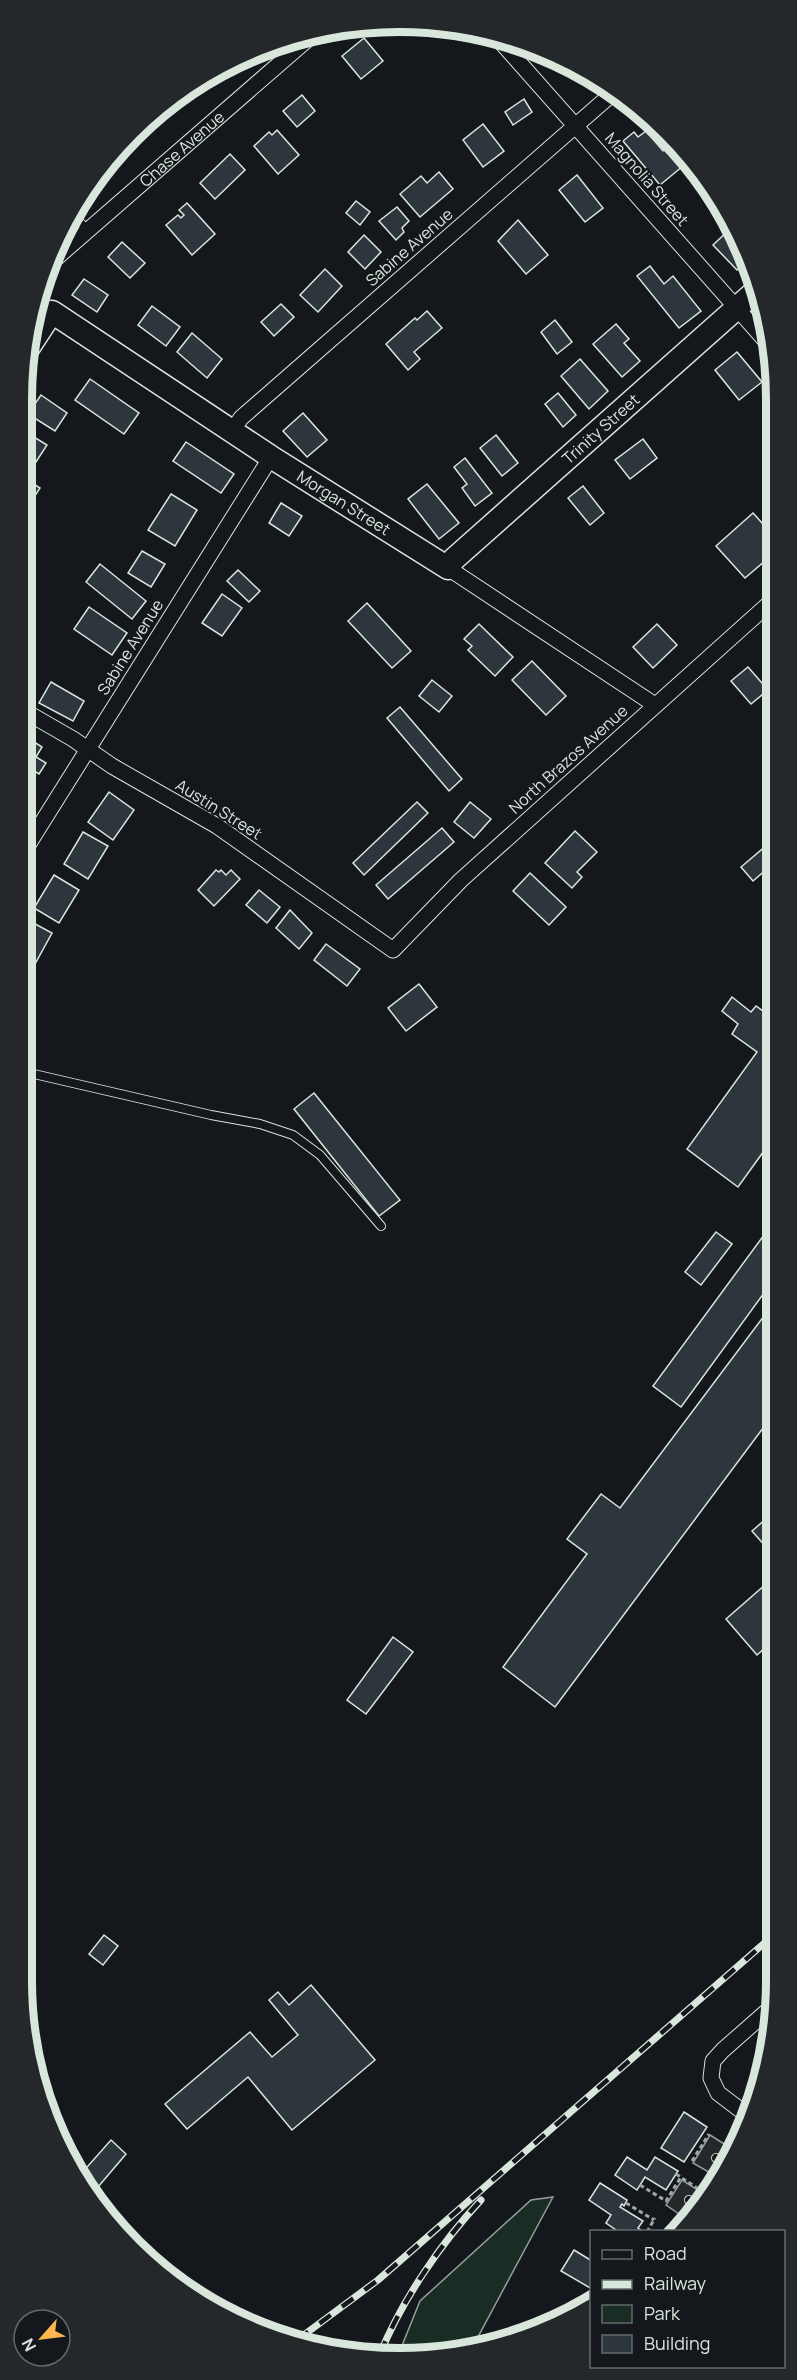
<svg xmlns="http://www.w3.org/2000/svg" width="797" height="2380" font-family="Manrope,sans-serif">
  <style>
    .green { fill: #1a2d24; stroke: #939e99; stroke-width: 1.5 }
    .parking { fill: #24282b; stroke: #939e99; stroke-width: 1.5 }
    .building { fill: #2c363c; stroke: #d8e6dc; stroke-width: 1.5 }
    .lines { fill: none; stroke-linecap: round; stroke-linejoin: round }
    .lane-casing { stroke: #d8e6dc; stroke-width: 10 }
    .street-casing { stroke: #d8e6dc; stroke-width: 17 }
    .secondary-casing { stroke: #d8e6dc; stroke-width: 25 }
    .path { stroke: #9da8a2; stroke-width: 3; stroke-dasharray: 4.5 3; stroke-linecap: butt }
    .lane { stroke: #14181c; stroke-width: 8 }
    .street { stroke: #14181c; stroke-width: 15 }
    .secondary { stroke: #14181c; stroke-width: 22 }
    .rail-casing { stroke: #d8e6dc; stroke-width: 7 }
    .rail { stroke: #14181c; stroke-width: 4.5; stroke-dasharray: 14; stroke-linecap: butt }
    .labels { text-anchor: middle; stroke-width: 4.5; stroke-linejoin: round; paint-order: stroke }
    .street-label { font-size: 16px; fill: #d8e6dc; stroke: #14181c }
    .rim { fill: none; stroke: #d8e6dc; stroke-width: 8 }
  </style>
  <rect width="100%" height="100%" fill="#14181c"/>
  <path class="green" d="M553 2197 472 2348 399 2353 420 2301 531 2200Z"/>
  <g class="parking">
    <path d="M710 2135 729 2147 712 2174 693 2163Z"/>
    <path d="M682 2180 701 2192 685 2218 666 2205Z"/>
  </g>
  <g class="building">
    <path d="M364 38 383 61 361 79 342 56Z"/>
    <path d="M302 95 315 111 297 127 283 111Z"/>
    <path d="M524 99 532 112 513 125 505 112Z"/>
    <path d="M483 124 504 151 483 167 463 140Z"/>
    <path d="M277 130 299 155 278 174 254 146 269 132 272 135Z"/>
    <path d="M646 131 663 151 667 147 683 166 660 185 623 141 634 132 638 137Z"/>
    <path d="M230 154 245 170 215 199 200 183Z"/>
    <path d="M439 172 453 189 420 217 400 194 421 176 427 183Z"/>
    <path d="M577 175 603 208 585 222 559 190Z"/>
    <path d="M356 201 370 212 360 225 346 213Z"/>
    <path d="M187 203 215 234 192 255 166 225 178 215 181 218 184 215 179 210Z"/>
    <path d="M397 207 409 221 402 228 404 232 396 240 379 221Z"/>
    <path d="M518 220 548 255 526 274 498 241Z"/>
    <path d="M731 228 749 259 737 270 713 245Z"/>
    <path d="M364 235 381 252 365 269 348 252Z"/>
    <path d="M122 242 145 263 130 278 108 257Z"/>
    <path d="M650 266 664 284 673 276 701 311 679 328 637 276Z"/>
    <path d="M325 269 342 286 318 312 300 295Z"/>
    <path d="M84 279 108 295 97 312 72 295Z"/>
    <path d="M281 304 294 317 274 336 261 322Z"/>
    <path d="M152 306 180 327 166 346 138 325Z"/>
    <path d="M427 311 442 328 414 352 420 359 408 370 386 344 415 318 417 320Z"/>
    <path d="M555 320 572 342 557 354 541 332Z"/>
    <path d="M616 324 629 339 624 343 640 361 622 377 593 344Z"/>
    <path d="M192 333 222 359 207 378 177 352Z"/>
    <path d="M737 352 762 382 739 400 715 370Z"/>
    <path d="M580 359 608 391 589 409 561 376Z"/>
    <path d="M90 379 139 413 124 434 75 400Z"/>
    <path d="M558 393 576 415 563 427 545 404Z"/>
    <path d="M41 395 67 413 55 431 28 414Z"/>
    <path d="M303 413 327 440 307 457 283 431Z"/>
    <path d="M21 429 47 445 34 465 21 457Z"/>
    <path d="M496 435 518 463 502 476 480 448Z"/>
    <path d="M643 439 657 458 630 479 615 460Z"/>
    <path d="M186 442 234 474 221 493 173 461Z"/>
    <path d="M465 458 492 493 475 506 462 488 467 484 454 467Z"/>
    <path d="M21 476 40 488 27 508 21 504Z"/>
    <path d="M427 484 459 523 439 539 408 499Z"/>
    <path d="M583 486 604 513 590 525 568 498Z"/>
    <path d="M171 494 197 510 175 546 148 530Z"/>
    <path d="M281 503 302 516 289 536 269 523Z"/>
    <path d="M753 513 773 535V554L745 578 716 546Z"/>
    <path d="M142 551 165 564 151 587 128 573Z"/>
    <path d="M100 564 146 601 132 619 86 582Z"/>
    <path d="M238 570 260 591 249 602 227 581Z"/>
    <path d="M222 594 242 608 222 636 202 623Z"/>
    <path d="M367 603 411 651 392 668 348 621Z"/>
    <path d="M89 607 127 633 112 655 74 629Z"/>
    <path d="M479 624 513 657 495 676 468 650 472 646 464 639Z"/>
    <path d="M657 624 677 645 653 668 633 647Z"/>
    <path d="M532 661 566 696 546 715 512 680Z"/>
    <path d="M748 667 768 690 751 704 731 681Z"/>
    <path d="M432 680 452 696 439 712 419 696Z"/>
    <path d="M51 682 84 701 73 721 39 703Z"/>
    <path d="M400 707 462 779 449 791 387 718Z"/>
    <path d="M23 735 42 747 36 757 46 763 39 774 21 763V738Z"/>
    <path d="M109 792 134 810 113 840 88 822Z"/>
    <path d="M417 802 428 813 364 875 353 863Z"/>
    <path d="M470 802 491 819 474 838 454 822Z"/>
    <path d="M442 828 454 842 388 899 376 885Z"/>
    <path d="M575 831 597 852 577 872 582 877 572 888 545 863Z"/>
    <path d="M83 832 108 846 88 879 64 864Z"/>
    <path d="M774 839V863L753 881 741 867Z"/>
    <path d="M216 870 219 872 221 870 226 875 231 870 240 879 214 906 198 890Z"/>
    <path d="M530 873 566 907 549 925 513 891Z"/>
    <path d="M54 875 79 890 59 923 34 908Z"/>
    <path d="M259 890 280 907 267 923 246 905Z"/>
    <path d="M290 910 312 933 299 949 276 928Z"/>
    <path d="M26 919 52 933 35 964 21 956V928Z"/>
    <path d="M326 944 360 969 347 986 314 960Z"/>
    <path d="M419 984 437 1007 406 1031 388 1008Z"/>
    <path d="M732 997 751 1012 756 1006 774 1019V1137L738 1187 687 1149 757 1052 732 1034 738 1024 722 1011Z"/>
    <path d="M314 1093 400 1200 379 1216 294 1109Z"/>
    <path d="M775 1220V1278L681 1407 653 1386Z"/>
    <path d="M716 1232 732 1244 701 1285 685 1272Z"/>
    <path d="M770 1308 775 1312V1412L555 1707 503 1667 587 1554 567 1539 601 1494 620 1508Z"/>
    <path d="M775 1511V1557L752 1531Z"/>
    <path d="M775 1576V1639L757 1655 726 1619Z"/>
    <path d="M393 1637 413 1652 366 1714 347 1700Z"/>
    <path d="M104 1935 118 1946 103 1965 89 1954Z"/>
    <path d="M311 1985 375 2060 292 2130 248 2077 187 2129 165 2104 250 2032 272 2057 298 2035 269 2000 278 1992 289 2005Z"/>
    <path d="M684 2112 707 2127 684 2162 661 2148Z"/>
    <path d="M111 2140 126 2154 92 2194 80 2175Z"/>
    <path d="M627 2157 647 2170 655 2157 678 2171 666 2190 645 2177 637 2190 615 2175Z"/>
    <path d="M600 2183 627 2200 624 2206 622 2204 620 2207 643 2221 638 2228 641 2230 639 2232H619L606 2223 611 2215 589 2200Z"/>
    <path d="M574 2250 592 2261V2289L561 2271Z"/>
  </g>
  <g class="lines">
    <g class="lane-casing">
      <g id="lane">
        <path d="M79 221 87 230"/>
        <path d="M21 1071 211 1115 260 1124 293 1135 320 1155 381 1226"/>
        <path d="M716 2158 725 2163"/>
        <path d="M689 2200 698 2206"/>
      </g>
    </g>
    <g class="street-casing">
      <g id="street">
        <path d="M494 34 772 348"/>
        <path id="s1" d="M55 259 309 38"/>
        <path d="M35 298 52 312"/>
        <path d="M232 431 241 418 613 93"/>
        <path d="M448 568 655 705"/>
        <path d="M21 709 73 739 112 766 217 826 393 950 461 880 773 600"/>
        <path d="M21 856 271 457"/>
        <path d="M747 2115 718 2093 711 2078 713 2061 723 2050 773 2006"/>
      </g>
    </g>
    <g class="secondary-casing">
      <g id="secondary">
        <path id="s2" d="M27 350 52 312 271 457 448 568 454 559 757 290"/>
      </g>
    </g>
    <g class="path">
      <path d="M692 2161 709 2134"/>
      <path d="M676 2174 697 2188"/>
      <path d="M640 2185 666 2201 681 2177"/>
      <path d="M626 2203 654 2220"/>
      <path d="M647 2232 655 2218"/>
    </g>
    <use href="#lane" class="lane"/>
    <use href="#street" class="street"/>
    <use href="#secondary" class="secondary"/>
    <g class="rail-casing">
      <g id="rail">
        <path d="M297 2340 378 2280 776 1933"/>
        <path d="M380 2354C402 2300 441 2243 481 2200"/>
      </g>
    </g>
    <use href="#rail" class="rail"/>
  </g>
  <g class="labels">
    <g class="street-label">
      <text dy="6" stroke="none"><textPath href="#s1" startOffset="168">Chase Avenue</textPath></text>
      <text transform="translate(647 179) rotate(49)" y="6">Magnolia Street</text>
      <text transform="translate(409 247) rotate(-41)" y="6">Sabine Avenue</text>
      <text dy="6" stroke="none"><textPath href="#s2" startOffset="724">Trinity Street</textPath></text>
      <text dy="6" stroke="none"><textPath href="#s2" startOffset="394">Morgan Street</textPath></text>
      <text transform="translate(130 647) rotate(-58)" y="6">Sabine Avenue</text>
      <text transform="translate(568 759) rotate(-42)" y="6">North Brazos Avenue</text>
      <text transform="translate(219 809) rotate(32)" y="6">Austin Street</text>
    </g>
  </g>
  <path d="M0 0H797V2380H0ZM399 32H399A367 367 0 0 1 766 399V1981A367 367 0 0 1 399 2348H399A367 367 0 0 1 32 1981V399A367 367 0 0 1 399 32Z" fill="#24282b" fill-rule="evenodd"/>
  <path class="rim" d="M399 32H399A367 367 0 0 1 766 399V1981A367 367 0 0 1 399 2348H399A367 367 0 0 1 32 1981V399A367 367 0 0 1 399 32Z"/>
  <rect x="590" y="2230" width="195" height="138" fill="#14181c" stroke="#626a69" stroke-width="1.5"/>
  <rect x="602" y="2250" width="30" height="9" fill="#14181c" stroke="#626a69" stroke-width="1.5"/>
  <text x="644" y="2260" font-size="18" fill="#d8e6dc">Road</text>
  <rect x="602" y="2280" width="30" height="9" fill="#d8e6dc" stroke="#626a69" stroke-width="1.5"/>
  <text x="644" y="2290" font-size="18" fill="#d8e6dc">Railway</text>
  <rect x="602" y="2305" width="30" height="18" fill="#1a2d24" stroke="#626a69" stroke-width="1.5"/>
  <text x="644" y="2320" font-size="18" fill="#d8e6dc">Park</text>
  <rect x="602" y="2335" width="30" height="18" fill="#2c363c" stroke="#626a69" stroke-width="1.5"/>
  <text x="644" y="2350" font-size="18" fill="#d8e6dc">Building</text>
  <g transform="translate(42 2338) rotate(242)"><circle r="28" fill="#14181c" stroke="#626a69" stroke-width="1.5"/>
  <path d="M0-4.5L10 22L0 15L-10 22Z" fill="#ffb74d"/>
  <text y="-9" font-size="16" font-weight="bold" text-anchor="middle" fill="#d8e6dc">N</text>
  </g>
</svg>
